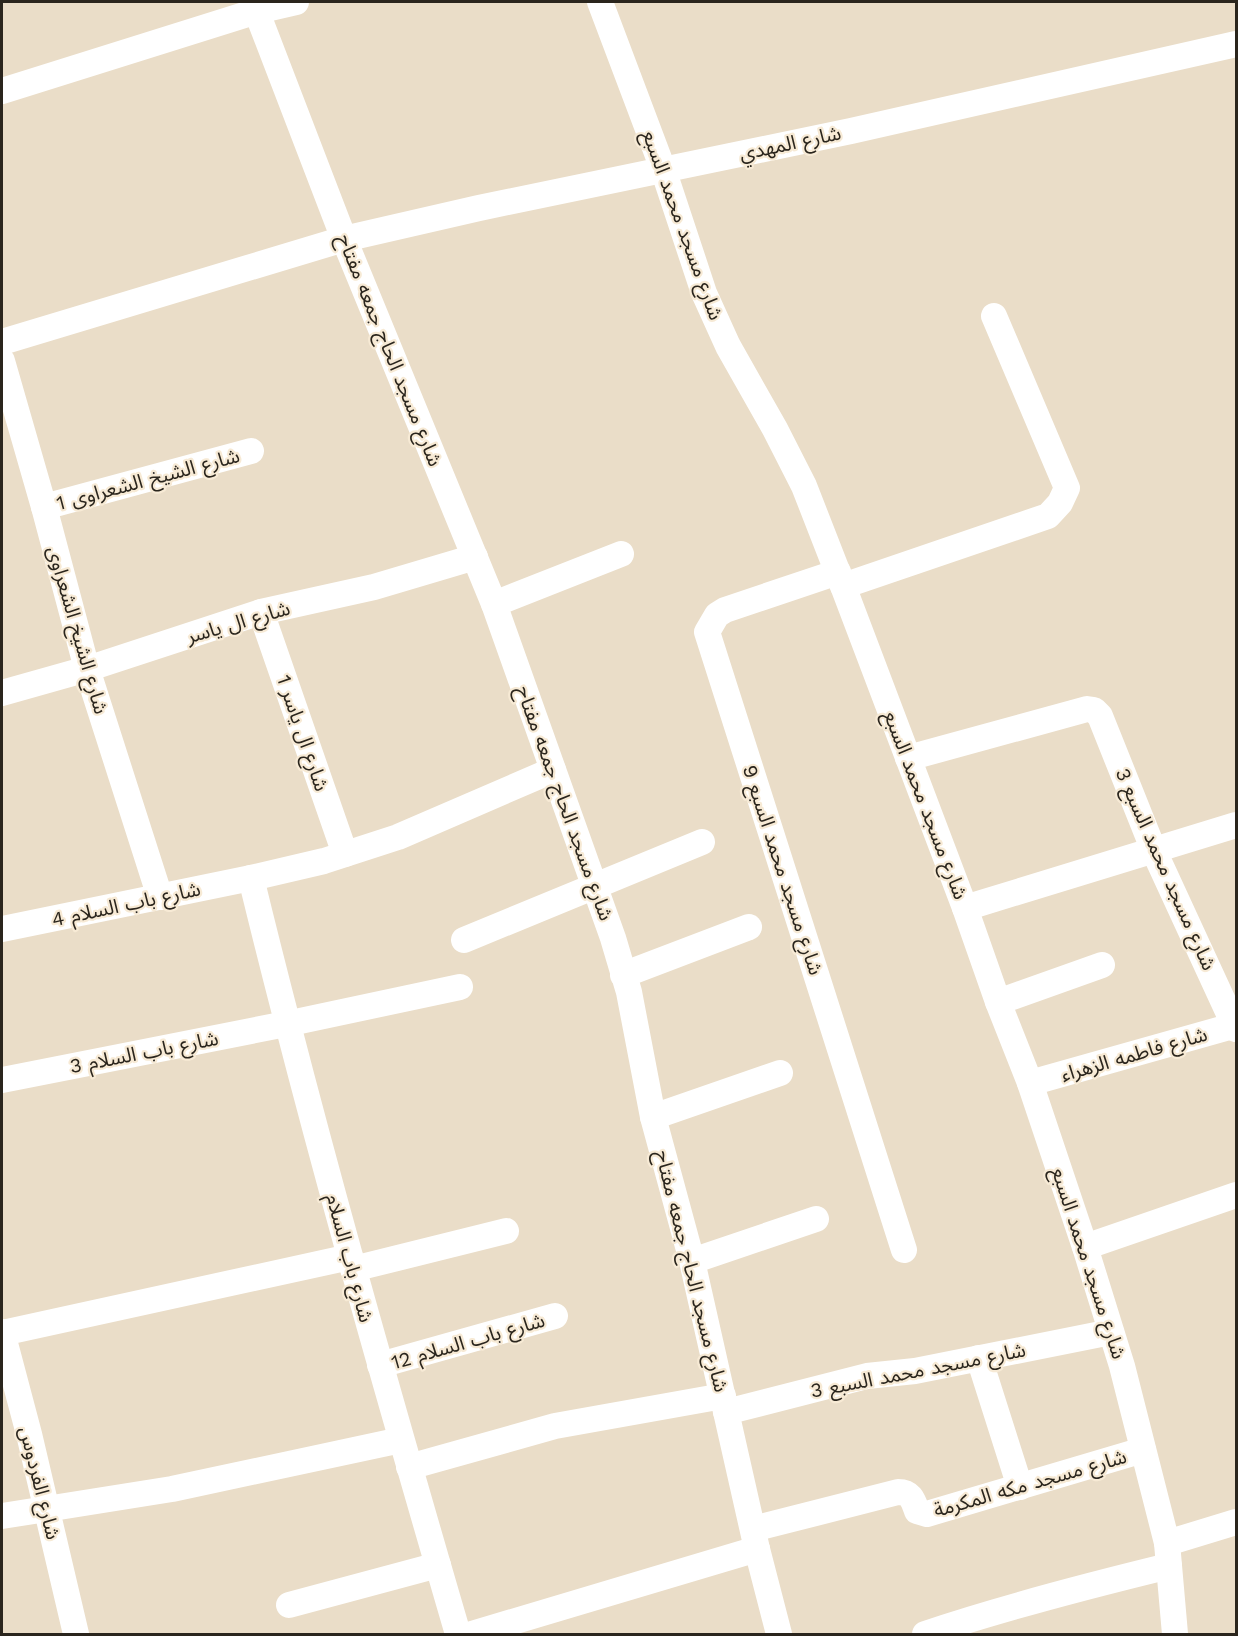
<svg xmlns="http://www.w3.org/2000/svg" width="1238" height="1636" font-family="'Work Sans','Noto Sans Arabic',sans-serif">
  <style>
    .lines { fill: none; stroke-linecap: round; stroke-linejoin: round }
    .minor { stroke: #fff; stroke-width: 26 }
    .labels { text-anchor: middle; stroke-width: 4.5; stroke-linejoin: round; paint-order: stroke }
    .street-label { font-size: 20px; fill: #2a251d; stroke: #f7ead5 }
  </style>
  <rect width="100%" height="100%" fill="#eaddc8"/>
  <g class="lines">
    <g class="minor">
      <path d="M253 2 344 239 494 604 613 938 629 992 653 1117 692 1261 757 1549 779 1634"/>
      <path d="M600 2 663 169 704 293 728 346 775 429 804 486 843 586 965 908 998 1002 1030 1083 1085 1247 1122 1366 1167 1543 1175 1634"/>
      <path d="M2 91 257 11 296 2"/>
      <path d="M2 342 344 239 479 208 851 131 1236 44"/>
      <path d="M2 361 44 507 87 669 160 897"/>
      <path d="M44 507 251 451"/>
      <path d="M838 572 725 610 717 615 707 632 904 1250"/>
      <path d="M843 586 1048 516 1060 503 1067 488 994 316"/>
      <path d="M494 604 621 554"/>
      <path d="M261 612 345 854"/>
      <path d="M2 693 87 669 261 612 374 587 475 557"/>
      <path d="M908 758 1087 709 1094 710 1100 716 1154 851 1236 1029"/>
      <path d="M251 878C313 1132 385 1384 458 1634"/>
      <path d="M965 908 1236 825"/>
      <path d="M2 929 251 878 324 861 398 837 553 770"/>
      <path d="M464 940 702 842"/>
      <path d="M623 975 749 927"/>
      <path d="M998 1002 1102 965"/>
      <path d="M2 1080 286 1024 460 987"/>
      <path d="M1030 1083 1236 1025"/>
      <path d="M653 1117 780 1073"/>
      <path d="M1085 1247 1236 1195"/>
      <path d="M692 1261 816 1219"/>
      <path d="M353 1269 506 1231"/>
      <path d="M2 1332 29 1434 76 1634"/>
      <path d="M2 1333 350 1257"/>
      <path d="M979 1358 1020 1487"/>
      <path d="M380 1365 555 1316"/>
      <path d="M726 1412 867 1376 915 1371 1111 1332"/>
      <path d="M409 1467 555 1426 723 1396"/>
      <path d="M2 1516 172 1489 401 1440"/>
      <path d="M753 1529 898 1492C911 1492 913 1500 917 1511L927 1514 1143 1450"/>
      <path d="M1167 1543 1236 1522"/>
      <path d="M289 1605 438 1565"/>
      <path d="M472 1634 757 1549"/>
      <path d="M925 1634C1005 1607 1087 1586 1169 1566"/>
    </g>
  </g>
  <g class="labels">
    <g class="street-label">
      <text transform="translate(790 143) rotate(-12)" y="7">شارع المهدي</text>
      <text transform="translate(683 225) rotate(70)" y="7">شارع مسجد محمد السبع</text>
      <text transform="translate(390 350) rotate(68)" y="7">شارع مسجد الحاج جمعه مفتاح</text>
      <text transform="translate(148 479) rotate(-15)" y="7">شارع الشيخ الشعراوى 1</text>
      <text transform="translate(238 622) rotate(-16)" y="7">شارع ال ياسر</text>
      <text transform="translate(78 630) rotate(74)" y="7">شارع الشيخ الشعراوى</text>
      <text transform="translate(303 733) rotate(71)" y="7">شارع ال ياسر 1</text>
      <text transform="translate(565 803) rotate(70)" y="7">شارع مسجد الحاج جمعه مفتاح</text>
      <text transform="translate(926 805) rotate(69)" y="7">شارع مسجد محمد السبع</text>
      <text transform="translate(1166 869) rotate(66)" y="7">شارع مسجد محمد السبع 3</text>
      <text transform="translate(783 870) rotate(72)" y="7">شارع مسجد محمد السبع 9</text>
      <text transform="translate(126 904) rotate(-12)" y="7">شارع باب السلام 4</text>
      <text transform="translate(144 1052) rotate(-11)" y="7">شارع باب السلام 3</text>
      <text transform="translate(1134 1054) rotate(-16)" y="7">شارع فاطمه الزهراء</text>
      <text transform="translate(350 1258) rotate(75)" y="7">شارع باب السلام</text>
      <text transform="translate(1089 1263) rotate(72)" y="7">شارع مسجد محمد السبع</text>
      <text transform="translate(692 1271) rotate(76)" y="7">شارع مسجد الحاج جمعه مفتاح</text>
      <text transform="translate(468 1341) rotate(-16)" y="7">شارع باب السلام 12</text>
      <text transform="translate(918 1370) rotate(-11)" y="7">شارع مسجد محمد السبع 3</text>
      <text transform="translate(40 1483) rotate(76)" y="7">شارع الفردوس</text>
      <text transform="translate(1030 1483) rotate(-16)" y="7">شارع مسجد مكه المكرمة</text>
    </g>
  </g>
  <rect width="1238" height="1636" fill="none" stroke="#2a251d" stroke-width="6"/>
</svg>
